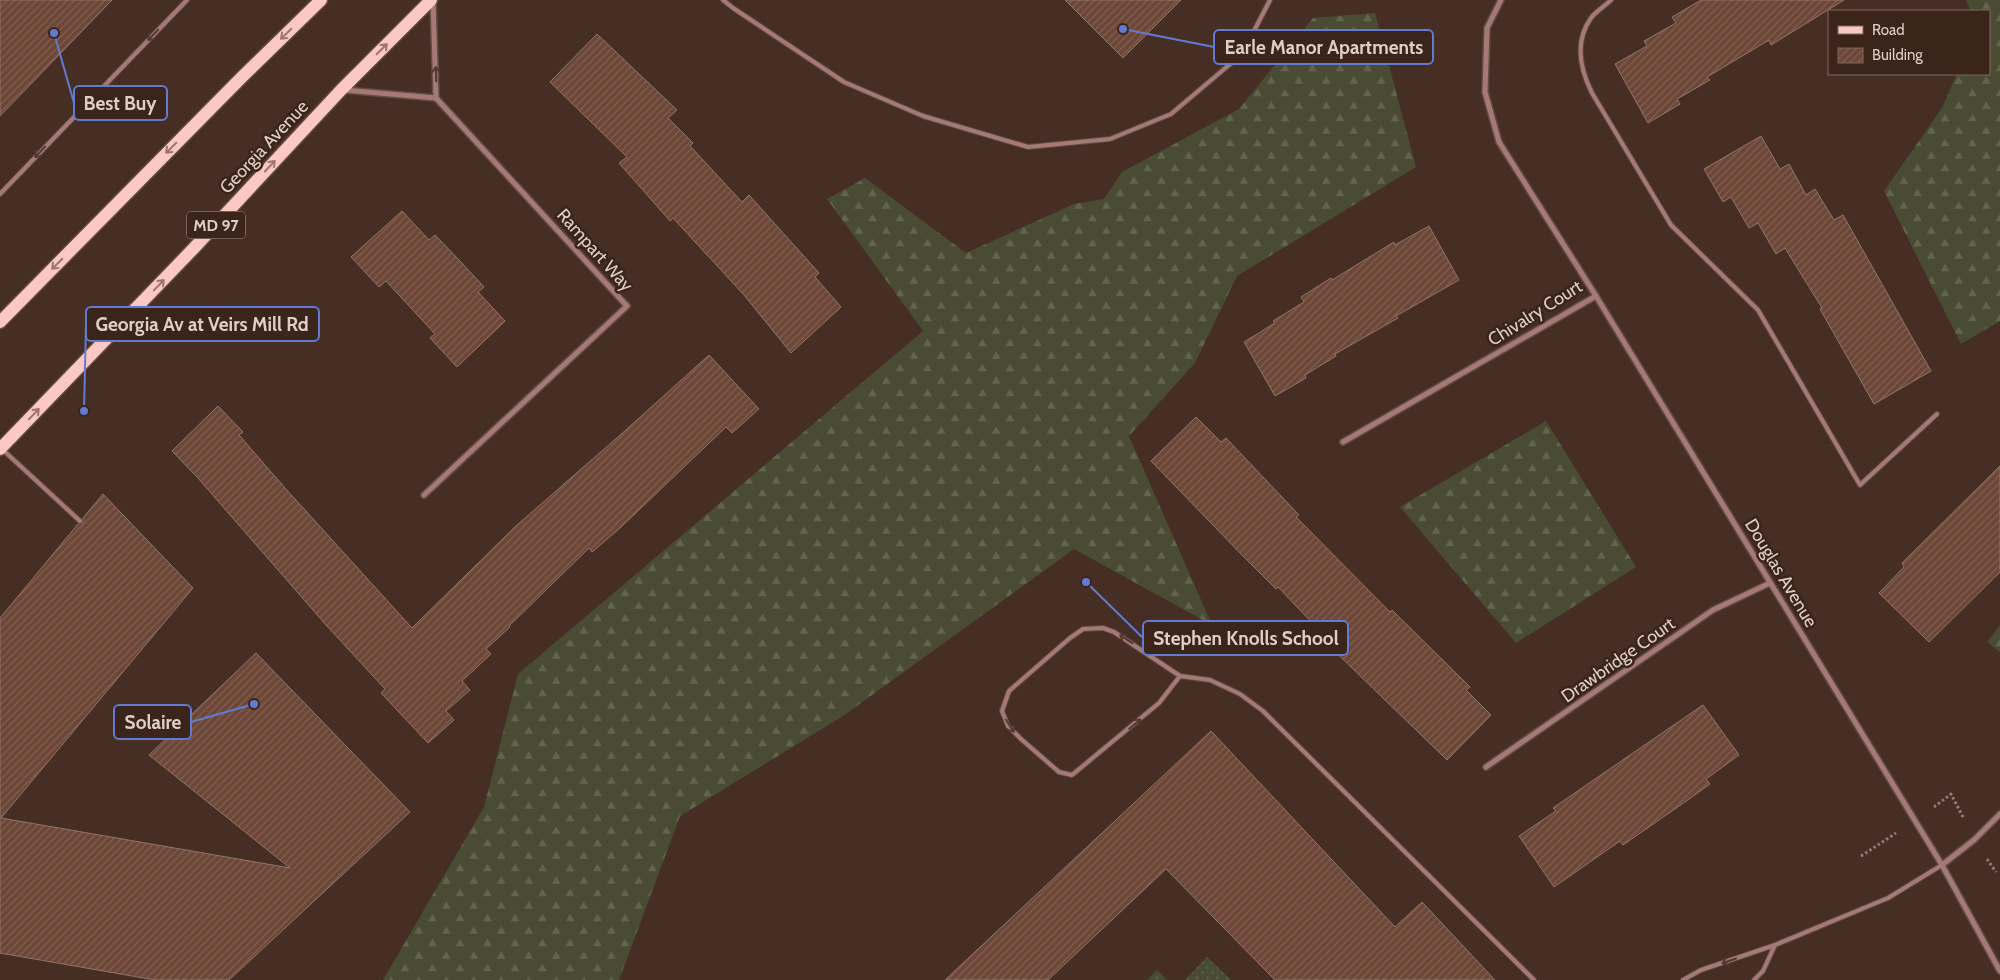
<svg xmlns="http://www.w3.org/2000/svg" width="2000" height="980" font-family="Cabin,sans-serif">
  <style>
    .forest { fill: url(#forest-firs) }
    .park { fill: url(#park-dots) }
    .building { fill: url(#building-hatch); stroke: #92756a }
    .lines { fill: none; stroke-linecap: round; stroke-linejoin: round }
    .lane-casing { stroke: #614b42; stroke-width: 6 }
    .street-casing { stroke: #614b42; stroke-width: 8 }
    .primary-casing { stroke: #614b42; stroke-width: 15 }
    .path { stroke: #917d75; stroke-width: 3; stroke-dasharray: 2.5 2.5; stroke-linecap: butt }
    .lane { stroke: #a47976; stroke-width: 4 }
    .street { stroke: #a47976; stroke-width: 5 }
    .primary { stroke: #fcc8c4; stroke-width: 12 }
    .oneway { stroke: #9c766f }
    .oneway2 { stroke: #553931 }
    .labels { text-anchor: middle; stroke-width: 5; stroke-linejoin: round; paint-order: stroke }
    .shield { fill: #3b241a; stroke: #ad9b94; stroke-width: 1 }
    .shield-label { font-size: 16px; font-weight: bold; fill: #decec8 }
    .street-label { font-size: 18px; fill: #decec8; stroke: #3b241a }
    .leader { fill: none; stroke: #617bd2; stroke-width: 2 }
    .callout-dot { fill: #617bd2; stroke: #3b241a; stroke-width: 2 }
    .callout { fill: #3b241a; stroke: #617bd2; stroke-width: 2 }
    .callout-label { font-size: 19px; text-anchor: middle; font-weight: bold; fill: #decec8 }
  </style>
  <defs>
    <pattern id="forest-firs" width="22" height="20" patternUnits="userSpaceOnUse" patternTransform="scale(1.25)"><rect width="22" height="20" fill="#494b33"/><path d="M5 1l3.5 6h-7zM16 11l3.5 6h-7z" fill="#63644f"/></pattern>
    <pattern id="park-dots" width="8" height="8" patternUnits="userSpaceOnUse" patternTransform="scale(1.25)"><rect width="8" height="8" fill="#494b33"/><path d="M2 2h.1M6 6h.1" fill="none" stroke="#63644f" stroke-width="1.8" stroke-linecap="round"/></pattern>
    <pattern id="building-hatch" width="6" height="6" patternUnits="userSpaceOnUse" patternTransform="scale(1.25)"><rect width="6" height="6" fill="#6c4636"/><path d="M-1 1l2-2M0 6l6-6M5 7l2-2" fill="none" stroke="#816052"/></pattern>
  </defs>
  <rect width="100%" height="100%" fill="#462e24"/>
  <g class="forest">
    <path d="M1966 0H2000V321L1961 344 1884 191 1942 108 1957 74H1989V11H1971Z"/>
    <path d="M1375 13 1416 167 1237 276 1195 363 1129 436 1212 625 1074 549 843 716 680 816 619 980H383L484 807 518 674 923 331 827 199 865 178 966 253 1074 204 1104 199 1122 172 1239 109 1313 18Z"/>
    <path d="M1546 421 1636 567 1516 643 1400 507Z"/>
    <path d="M2000 625V652L1987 642Z"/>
  </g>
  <g class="park">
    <path d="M1207 957 1231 980H1185Z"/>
    <path d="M1157 970 1167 980H1147Z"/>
  </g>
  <g class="building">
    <path d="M0 0H112L0 116Z"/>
    <path d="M1065 0H1181L1123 58Z"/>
    <path d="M1701 0H1844L1771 45 1769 40 1707 77 1710 80 1677 99 1680 104 1648 123 1615 64 1647 46 1644 41 1676 23 1672 17Z"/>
    <path d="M597 34 677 110 668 118 693 143 690 146 742 202 749 195 819 273 815 277 841 307 791 353 744 295 673 218 670 221 619 163 627 157 550 82Z"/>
    <path d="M1761 136 1780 169 1789 164 1806 195 1815 189 1834 220 1843 215 1931 371 1874 404 1820 309 1822 308 1785 248 1776 254 1758 223 1749 228 1731 197 1723 202 1704 169Z"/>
    <path d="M402 211 429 240 435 235 460 261 484 287 478 292 505 321 457 367 430 338 435 334 386 281 379 287 351 257Z"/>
    <path d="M1429 226 1459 280 1396 316 1398 318 1335 354 1336 356 1305 375 1306 378 1275 396 1244 342 1275 323 1273 321 1304 302 1301 297 1331 278 1332 280 1394 242 1395 245Z"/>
    <path d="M709 355 759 409 732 433 726 427 620 528 592 552 589 548 509 626 510 627 486 649 491 654 462 681 470 690 446 711 454 720 428 743 381 693 385 689 326 625 197 477 172 451 218 406 243 432 239 435 285 488 412 628 516 526 627 429Z"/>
    <path d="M1196 417 1221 442 1226 438 1299 515 1296 517 1390 612 1392 610 1470 687 1466 690 1491 715 1447 760 1319 636 1322 633 1278 587 1276 589 1241 554 1151 461Z"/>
    <path d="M2000 466V572L1929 642 1879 593 1904 567 1902 563Z"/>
    <path d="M103 494 193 588 1 818 290 868 149 755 256 653 410 812 229 980H155L0 953V618L78 524 83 523V518Z"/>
    <path d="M1703 705 1739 755 1706 779 1710 784 1682 804 1623 845 1620 841 1554 887 1519 836 1556 811 1553 808 1582 788Z"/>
    <path d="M1211 731 1395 927 1422 902 1495 980H1275L1166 869 1048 980H945Z"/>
  </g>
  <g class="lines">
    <g class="lane-casing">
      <g id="lane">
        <path d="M723 0 733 8 844 82 923 116 1028 147 1110 139 1171 114 1242 54 1270 0"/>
        <path d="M1611 0C1605 6 1596 11 1591 18 1574 42 1580 69 1592 93L1671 225 1758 310 1860 485 1937 414"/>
        <path d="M0 194 187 0"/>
        <path d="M3 450 80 521"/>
        <path d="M1180 676 1159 703 1072 775 1059 772 1021 739 1008 726 1002 711 1009 691 1070 638 1083 629 1103 628 1114 632 1180 676 1210 680 1240 694 1263 711 1534 980"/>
        <path d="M1683 980 1701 970 1775 945 1888 898 1942 865"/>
        <path d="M1754 980 1763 971 1775 945"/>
      </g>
    </g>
    <g class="street-casing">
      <g id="street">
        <path d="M1501 0 1487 28 1485 92 1499 142 1596 296 1942 865 2000 971"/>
        <path d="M344 90 436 98 433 1"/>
        <path d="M1343 442 1596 296"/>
        <path d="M424 495 627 306 436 98"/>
        <path d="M1486 767 1713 610 1770 583"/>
        <path d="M1942 865 1974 840 2000 814"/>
      </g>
    </g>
    <g class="primary-casing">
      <g id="primary">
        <path d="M0 322 241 78 321 0"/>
        <path d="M0 449 194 248 341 90 431 0"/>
      </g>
    </g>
    <g class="path">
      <path d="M1934 807 1951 794 1964 819"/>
      <path d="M1861 856 1896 833"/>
      <path d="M1987 859 1996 872"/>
    </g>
    <use href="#lane" class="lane"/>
    <use href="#street" class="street"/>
    <use href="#primary" class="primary"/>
  </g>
  <defs><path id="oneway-shaft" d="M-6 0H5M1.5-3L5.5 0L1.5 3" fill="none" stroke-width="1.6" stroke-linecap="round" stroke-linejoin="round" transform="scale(1.25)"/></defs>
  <g class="oneway">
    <use href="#oneway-shaft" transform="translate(286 34) rotate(136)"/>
    <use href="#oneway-shaft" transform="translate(382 49) rotate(-45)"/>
    <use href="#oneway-shaft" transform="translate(171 148) rotate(135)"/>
    <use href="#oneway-shaft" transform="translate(270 166) rotate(-47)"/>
    <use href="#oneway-shaft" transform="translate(57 264) rotate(135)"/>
    <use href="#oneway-shaft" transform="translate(159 285) rotate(-46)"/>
    <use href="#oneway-shaft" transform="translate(34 414) rotate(-46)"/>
  </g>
  <g class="oneway2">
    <use href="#oneway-shaft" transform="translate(153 35) rotate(134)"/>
    <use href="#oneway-shaft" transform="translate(436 74) rotate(-92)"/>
    <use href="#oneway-shaft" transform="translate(40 152) rotate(134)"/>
    <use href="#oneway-shaft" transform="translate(1126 639) rotate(-147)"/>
    <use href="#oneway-shaft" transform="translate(1135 724) rotate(-40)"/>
    <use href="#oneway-shaft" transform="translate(1010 726) rotate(57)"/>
    <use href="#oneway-shaft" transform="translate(1729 961) rotate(161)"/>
  </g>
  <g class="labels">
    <rect class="shield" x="187" y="211.5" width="58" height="27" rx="4"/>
    <g class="shield-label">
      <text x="216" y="231">MD 97</text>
    </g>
    <g class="street-label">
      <text transform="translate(264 147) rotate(-47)" y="6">Georgia Avenue</text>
      <text transform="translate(595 250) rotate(48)" y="6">Rampart Way</text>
      <text transform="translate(1535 313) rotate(-32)" y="6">Chivalry Court</text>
      <text transform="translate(1781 573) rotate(59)" y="6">Douglas Avenue</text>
      <text transform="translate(1618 660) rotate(-35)" y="6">Drawbridge Court</text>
    </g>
  </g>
  <path class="leader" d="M1123 29L1214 47M54 33L74 103M84 411L86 324M1086 582L1143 638M254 704L191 722"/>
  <g class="callout-dot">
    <circle cx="1123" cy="29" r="5"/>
    <circle cx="54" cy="33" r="5"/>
    <circle cx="84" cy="411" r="5"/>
    <circle cx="1086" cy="582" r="5"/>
    <circle cx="254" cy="704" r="5"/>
  </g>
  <g class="callout">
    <rect x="1214" y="30" width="219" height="34" rx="5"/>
    <rect x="74" y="86" width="93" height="34" rx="5"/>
    <rect x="86" y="307" width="233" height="34" rx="5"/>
    <rect x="1143" y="621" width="205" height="34" rx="5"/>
    <rect x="114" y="705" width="77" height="34" rx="5"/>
  </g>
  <g class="callout-label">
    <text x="1324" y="54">Earle Manor Apartments</text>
    <text x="120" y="110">Best Buy</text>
    <text x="202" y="331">Georgia Av at Veirs Mill Rd</text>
    <text x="1246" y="645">Stephen Knolls School</text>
    <text x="153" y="729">Solaire</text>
  </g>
  <rect x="1828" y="10" width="162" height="65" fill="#3b241a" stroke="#7c6860"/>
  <rect x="1838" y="26" width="25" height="8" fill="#fcc8c4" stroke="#7c6860"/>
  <text x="1872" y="35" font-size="15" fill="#decec8">Road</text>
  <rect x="1838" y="48" width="25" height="15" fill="url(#building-hatch)" stroke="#7c6860"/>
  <text x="1872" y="60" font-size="15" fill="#decec8">Building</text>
</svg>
